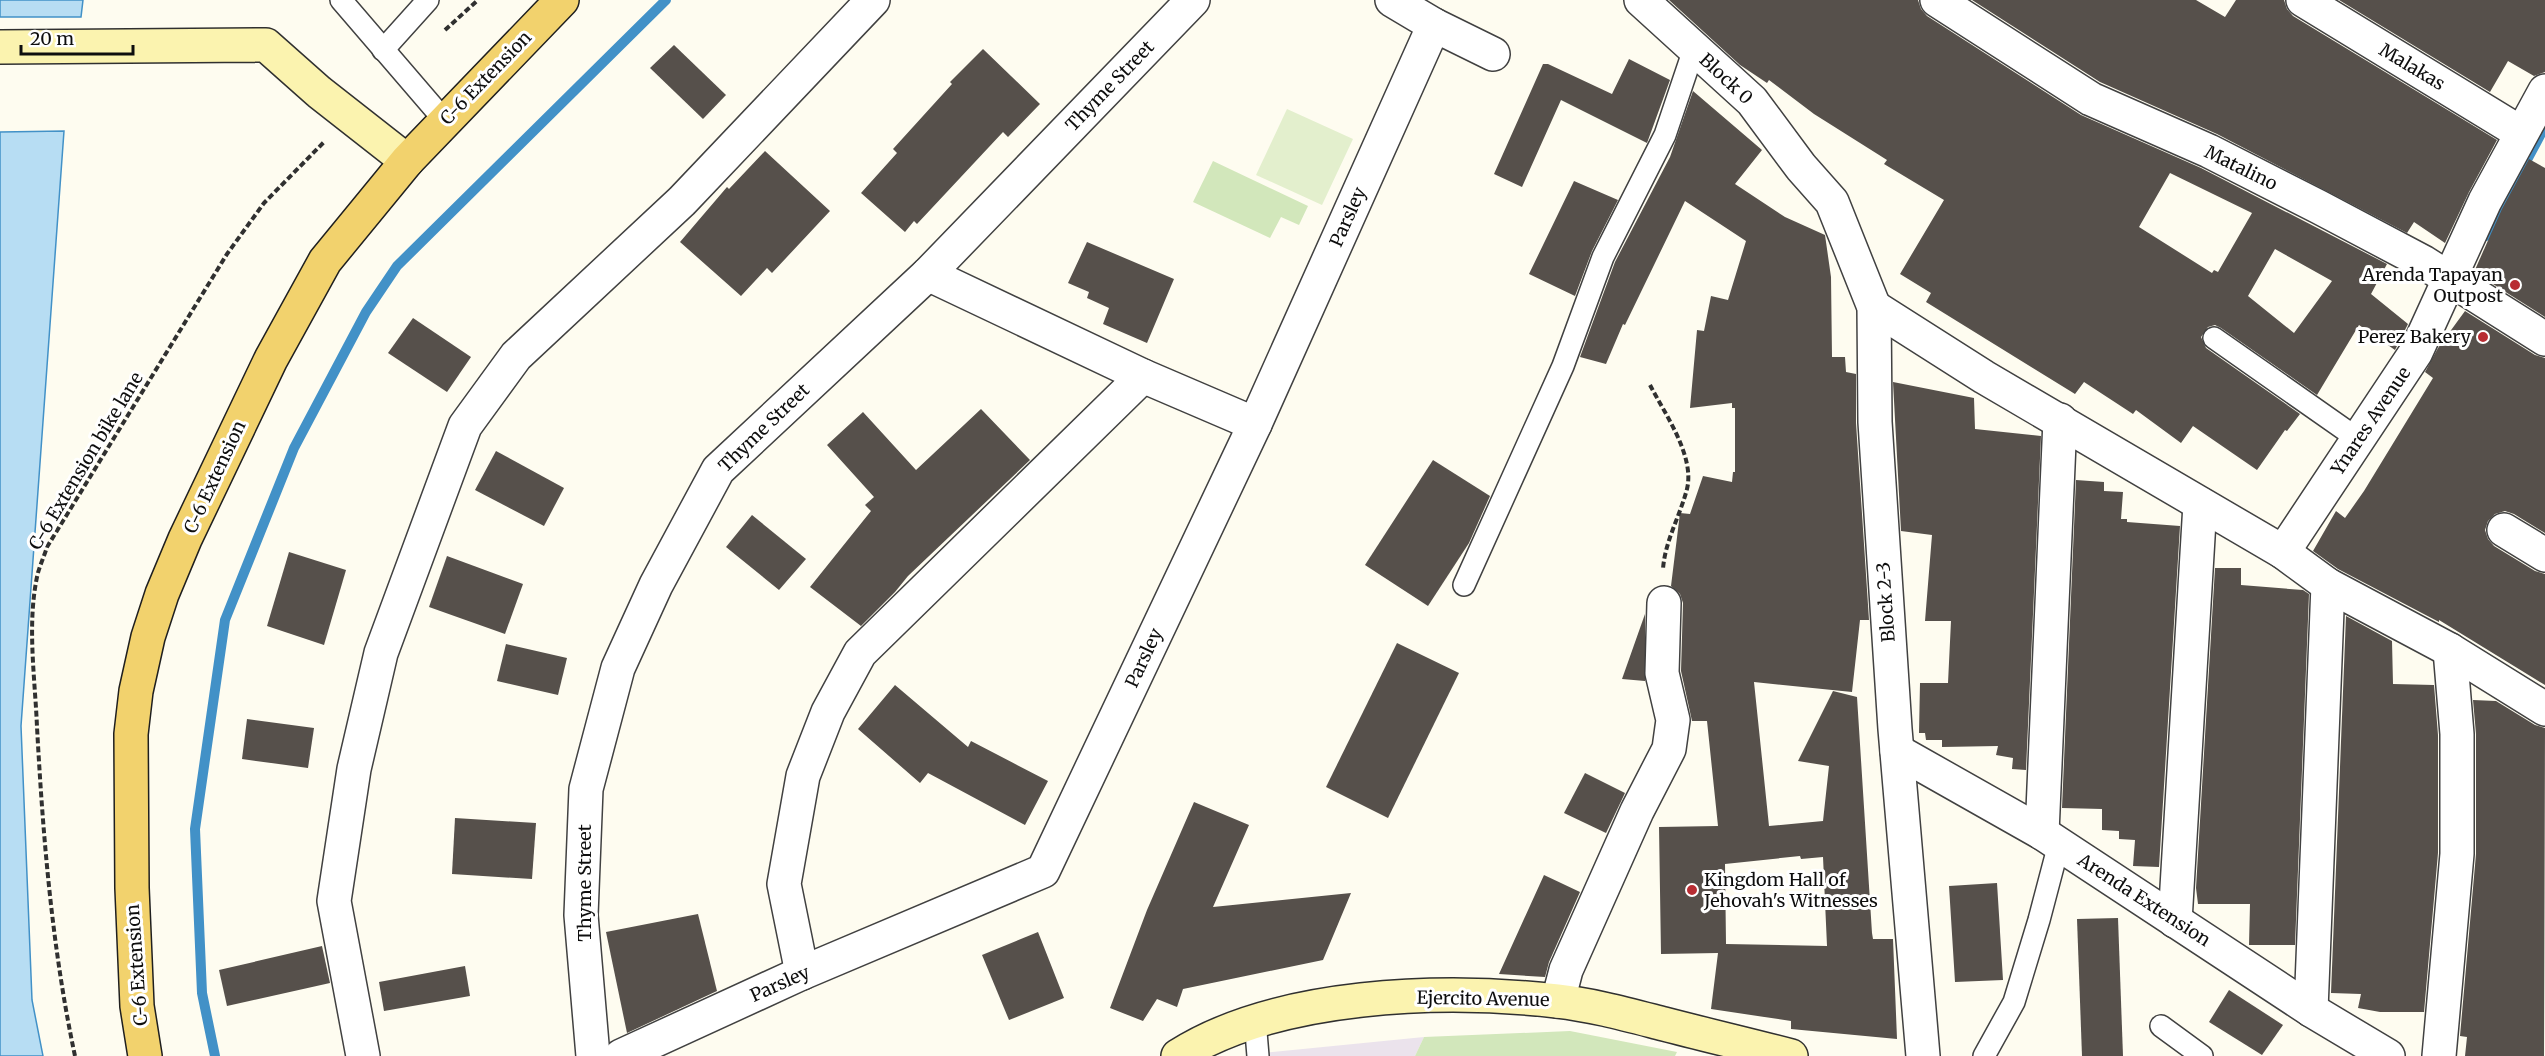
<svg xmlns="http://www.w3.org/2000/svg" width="2545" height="1056" font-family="Merriweather,serif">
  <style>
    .industrial { fill: #ebe3ec }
    .green { fill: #d2e7bb }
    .pitch { fill: #e3efcd }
    .water { fill: #b7ddf3; stroke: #4291c7; stroke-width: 1.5 }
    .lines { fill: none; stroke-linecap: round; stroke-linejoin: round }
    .stream { stroke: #4291c7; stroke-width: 10 }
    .building { fill: #56504b; fill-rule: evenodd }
    .lane-casing { stroke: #414141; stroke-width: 24 }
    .street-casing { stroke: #414141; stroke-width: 36 }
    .secondary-casing { stroke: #303030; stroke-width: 36 }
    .primary-casing { stroke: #1f1f1f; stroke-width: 36 }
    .path { stroke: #303030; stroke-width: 4; stroke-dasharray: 6 3; stroke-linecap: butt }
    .lane { stroke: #fff; stroke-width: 21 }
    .street { stroke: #fff; stroke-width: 33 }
    .secondary { stroke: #fbf3af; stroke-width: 33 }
    .primary { stroke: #f2d26d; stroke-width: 33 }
    .poi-dot { fill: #b82d33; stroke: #fff; stroke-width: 2 }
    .labels { text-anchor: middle; stroke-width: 6; stroke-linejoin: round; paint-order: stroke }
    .street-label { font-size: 18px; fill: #0e0e0e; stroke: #fff }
    .poi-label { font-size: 18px; fill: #0e0e0e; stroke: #fff; text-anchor: end }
  </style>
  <rect width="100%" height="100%" fill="#fefcf0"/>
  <path class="industrial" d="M1424 1037 1415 1056H1244L1263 1053Z"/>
  <g class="green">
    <path d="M1213 161 1308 206 1299 225 1281 217 1270 238 1193 202Z"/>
    <path d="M1570 1031 1677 1052 1675 1056H1415L1424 1037Z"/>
  </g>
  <path class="pitch" d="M1287 109 1353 139 1322 205 1256 175Z"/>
  <g class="water">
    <path d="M0 0H83L81 17H0Z"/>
    <path d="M64 131 21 726 32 1000 43 1056H0V132Z"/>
  </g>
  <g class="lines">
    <g class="stream">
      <path d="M2486 236 2543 130 2545 132"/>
      <path d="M215 1056 202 993 195 829 225 620 294 448 366 312 397 266 666 0"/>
    </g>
  </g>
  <g class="building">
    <path d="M1669 0H1918L1921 9 1927 16 2081 115 2201 168 2387 264 2371 294 2408 324 2395 350 2359 325 2317 395 2221 328 2215 325 2208 327 2201 337 2206 348 2300 414 2287 431 2285 430 2257 470 2193 426 2181 443 2136 410 2133 414 2084 382 2075 394 1926 302 1931 293 1900 274 1944 200 1884 164 1887 160 1814 114 1769 80 1767 83 1740 65ZM2170 173 2252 213 2218 272 2214 270 2212 273 2139 227ZM2275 249 2332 281 2294 333 2248 296Z"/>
    <path d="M1972 0H2196L2225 17 2236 0H2284L2287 9 2293 16 2497 140 2469 192 2445 243 2414 222 2407 233 2217 134 2100 82Z"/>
    <path d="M2339 0H2545V72L2534 76 2508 61 2490 92Z"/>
    <path d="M674 45 726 95 703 119 650 68Z"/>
    <path d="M983 49 1040 104 1008 137 1003 132 917 224 914 221 905 232 861 193 897 153 893 149 952 84 950 82Z"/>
    <path d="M1629 59 1670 80 1647 143 1561 100 1522 187 1494 174 1543 64H1548L1612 94Z"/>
    <path d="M1693 91 1762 150 1735 184 1785 217 1825 235 1831 277 1832 357H1845L1846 372 1856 374V423L1869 620H1860L1852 692 1754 682 1769 826 1823 821 1829 766 1798 761 1833 691 1857 697 1872 933 1873 939H1893L1897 1039 1791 1029V1021L1711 1009 1718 953 1661 954 1659 827 1718 826 1707 721H1692L1681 671 1683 603 1680 594 1671 586 1680 513 1690 514 1703 476 1732 482 1733 472H1735V408H1732V403L1690 408 1697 330 1704 331 1711 296 1728 300 1746 241 1685 201 1625 325 1623 324 1606 364 1580 357 1615 262 1670 157ZM1800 856 1801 859 1823 857 1827 946 1726 944 1725 864Z"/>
    <path d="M765 151 830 211 772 273 767 268 741 296 680 242 727 187 729 189Z"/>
    <path d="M2529 159 2545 168V317L2474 272 2502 209Z"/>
    <path d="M1574 181 1618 200 1592 251 1575 296 1529 274Z"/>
    <path d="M1087 242 1174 279 1147 343 1103 324 1109 308 1087 298 1089 292 1068 283Z"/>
    <path d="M2465 311 2535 355 2545 358V533L2514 514 2505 511 2495 514 2488 521 2485 530 2488 539 2494 546 2535 571 2545 574V685L2439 620V622L2338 569 2313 551 2336 511 2345 518 2364 491 2433 378 2425 372 2438 348Z"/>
    <path d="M413 318 471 357 447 392 388 353Z"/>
    <path d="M1893 382 1974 398 1975 429 2041 436 2026 770 2012 769 2013 758 1996 755 1998 746 1942 747V740H1926L1925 733H1919L1920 683H1948L1951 621H1925L1932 535 1901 531Z"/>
    <path d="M981 409 1030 460 908 576 895 592 861 626 810 587 871 511 865 505 874 497 827 445 863 412 916 470Z"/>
    <path d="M496 451 564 488 544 526 475 490Z"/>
    <path d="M1433 460 1490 496 1469 543 1428 606 1365 565Z"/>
    <path d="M2076 480 2104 482V491L2123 492 2121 519H2127V522L2180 526 2159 867 2133 866 2135 840 2119 839V831L2102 830V809L2062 808Z"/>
    <path d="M752 515 806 559 779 590 726 547Z"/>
    <path d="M289 552 346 570 324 645 267 626Z"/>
    <path d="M447 556 523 584 505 634 429 607Z"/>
    <path d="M2215 568H2241V585L2303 590 2309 594 2295 945H2249L2250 904H2198L2196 888Z"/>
    <path d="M1645 614V681L1622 679Z"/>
    <path d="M2346 616 2392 641 2393 684 2434 685 2438 735V853L2424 1012H2380L2358 1008 2361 994 2331 993Z"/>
    <path d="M1397 643 1459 673 1388 818 1326 787Z"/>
    <path d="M506 644 567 658 558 695 497 681Z"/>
    <path d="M895 685 968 747 971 741 1048 781 1025 825 928 773 920 783 858 729Z"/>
    <path d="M2473 700 2496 701 2535 725 2545 728 2544 1056H2465L2467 1037 2460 1036 2476 854V734Z"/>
    <path d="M247 719 314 728 308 768 242 759Z"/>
    <path d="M1585 773 1625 793 1606 833 1564 813Z"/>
    <path d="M1194 802 1249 825 1213 907 1351 893 1323 960 1183 989 1177 1007 1157 999 1143 1021 1110 1008 1147 910Z"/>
    <path d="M455 818 536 823 532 879 452 874Z"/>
    <path d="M1544 875 1580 892 1549 962 1545 977 1499 974Z"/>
    <path d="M1997 883 2003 980 1955 982 1949 886Z"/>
    <path d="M698 914 717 991 627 1033 606 932Z"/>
    <path d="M2118 918 2123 1056H2082L2077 919Z"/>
    <path d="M1038 932 1064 998 1009 1020 982 955Z"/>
    <path d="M322 946 330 983 227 1006 219 970Z"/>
    <path d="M465 966 470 996 384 1011 379 982Z"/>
    <path d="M2229 990 2283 1025 2262 1055 2209 1022Z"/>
  </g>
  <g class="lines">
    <g class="lane-casing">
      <g id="lane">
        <path d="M341 0 445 121"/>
        <path d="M383 50 428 0"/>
        <path d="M2214 338 2358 439"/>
        <path d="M1464 585 1563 366 1603 257 1665 135 1694 49"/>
        <path d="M1255 1020 1258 1056"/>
        <path d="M2161 1026 2202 1056"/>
        <path d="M1984 1056 2014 1002 2039 920 2059 844"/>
      </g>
    </g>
    <g class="street-casing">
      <g id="street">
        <path d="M1392 0 1434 25 1493 54"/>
        <path d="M1641 0 1752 101 1801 167 1832 202 1874 307 1875 422 1895 729 1923 1056"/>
        <path d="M1937 0 2091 99 2209 151 2319 207 2423 262 2545 339"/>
        <path d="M2303 0 2521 133"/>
        <path d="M928 274 1143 376 1255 424"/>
        <path d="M1874 307 1984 377 2283 552 2328 585 2450 650 2545 709"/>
        <path d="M2504 530 2545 555"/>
        <path d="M2283 552 2416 352 2485 201 2545 91"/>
        <path d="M1897 751 2042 833 2311 1010 2388 1056"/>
        <path d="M2042 833 2060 420"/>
        <path d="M2175 921 2200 504"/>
        <path d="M802 973 784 884 803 776 828 712 860 653 1143 376"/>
        <path d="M1558 1001 1566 970 1637 811 1669 749 1673 720 1662 673 1664 603"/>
        <path d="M2311 1010 2328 585"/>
        <path d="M363 1056 334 901 354 769 381 653 465 426 516 356 682 201 873 0"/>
        <path d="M593 1056 581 915 586 789 618 668 656 585 718 470 928 274 1193 0"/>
        <path d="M621 1056 802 973 1043 871 1255 424 1434 25"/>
        <path d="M2439 1056 2457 854V734L2450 650"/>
      </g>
    </g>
    <g class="secondary-casing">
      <g id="secondary">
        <path d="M0 47 266 45 319 92 407 161"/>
        <path d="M1178 1056C1277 993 1442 988 1557 1001 1593 1005 1629 1015 1664 1024 1706 1035 1749 1045 1791 1056"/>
      </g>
    </g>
    <g class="primary-casing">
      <path id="primary" d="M145 1056 137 1006 132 888 131 734 136 691 148 637 162 594 185 539 271 359 325 261 407 161 562 0"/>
    </g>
    <g class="path">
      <path d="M445 30 478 0"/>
      <path d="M1650 385C1665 414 1695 456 1687 489 1680 516 1665 541 1663 569"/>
      <path d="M75 1056C52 948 43 837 37 727 35 678 27 625 37 577 39 567 44 557 47 547L227 254 264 203 325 141"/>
    </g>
    <use href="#lane" class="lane"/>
    <use href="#street" class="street"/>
    <use href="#secondary" class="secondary"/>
    <use href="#primary" class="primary"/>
  </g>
  <g class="poi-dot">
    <circle cx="2515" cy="285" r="6"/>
    <circle cx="2483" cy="337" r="6"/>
    <circle cx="1692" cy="890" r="6"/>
  </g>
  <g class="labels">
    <g class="street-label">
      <text transform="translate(2412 67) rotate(31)" y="6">Malakas</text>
      <text transform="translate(486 78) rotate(-46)" y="6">C-6 Extension</text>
      <text transform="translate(1726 79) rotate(43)" y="6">Block 0</text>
      <text transform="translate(1110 86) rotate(-46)" y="6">Thyme Street</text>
      <text transform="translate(2241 168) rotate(26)" y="6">Matalino</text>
      <text transform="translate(1348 217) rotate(-66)" y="6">Parsley</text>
      <text transform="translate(2371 421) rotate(-56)" y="6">Ynares Avenue</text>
      <text transform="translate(764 428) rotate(-44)" y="6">Thyme Street</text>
      <text transform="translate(86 461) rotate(-59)" y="6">C-6 Extension bike lane</text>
      <text transform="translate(215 477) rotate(-65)" y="6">C-6 Extension</text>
      <text transform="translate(1886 602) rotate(-94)" y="6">Block 2-3</text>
      <text transform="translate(1144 658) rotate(-65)" y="6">Parsley</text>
      <text transform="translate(585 883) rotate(-90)" y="6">Thyme Street</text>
      <text transform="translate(2144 900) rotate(33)" y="6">Arenda Extension</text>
      <text transform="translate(137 965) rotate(-94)" y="6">C-6 Extension</text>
      <text transform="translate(780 984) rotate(-24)" y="6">Parsley</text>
      <text transform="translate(1483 999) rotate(1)" y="6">Ejercito Avenue</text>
    </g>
    <g class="poi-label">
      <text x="2503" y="281">Arenda Tapayan<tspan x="2503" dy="21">Outpost</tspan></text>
      <text x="2471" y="343">Perez Bakery</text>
      <text x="1704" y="886" text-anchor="start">Kingdom Hall of<tspan x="1704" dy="21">Jehovah's Witnesses</tspan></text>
    </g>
  </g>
  <path d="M21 45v9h112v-9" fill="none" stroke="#0e0e0e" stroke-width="3"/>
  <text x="30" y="45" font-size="18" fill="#0e0e0e" stroke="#ffffff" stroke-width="4.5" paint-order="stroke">20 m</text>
</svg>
